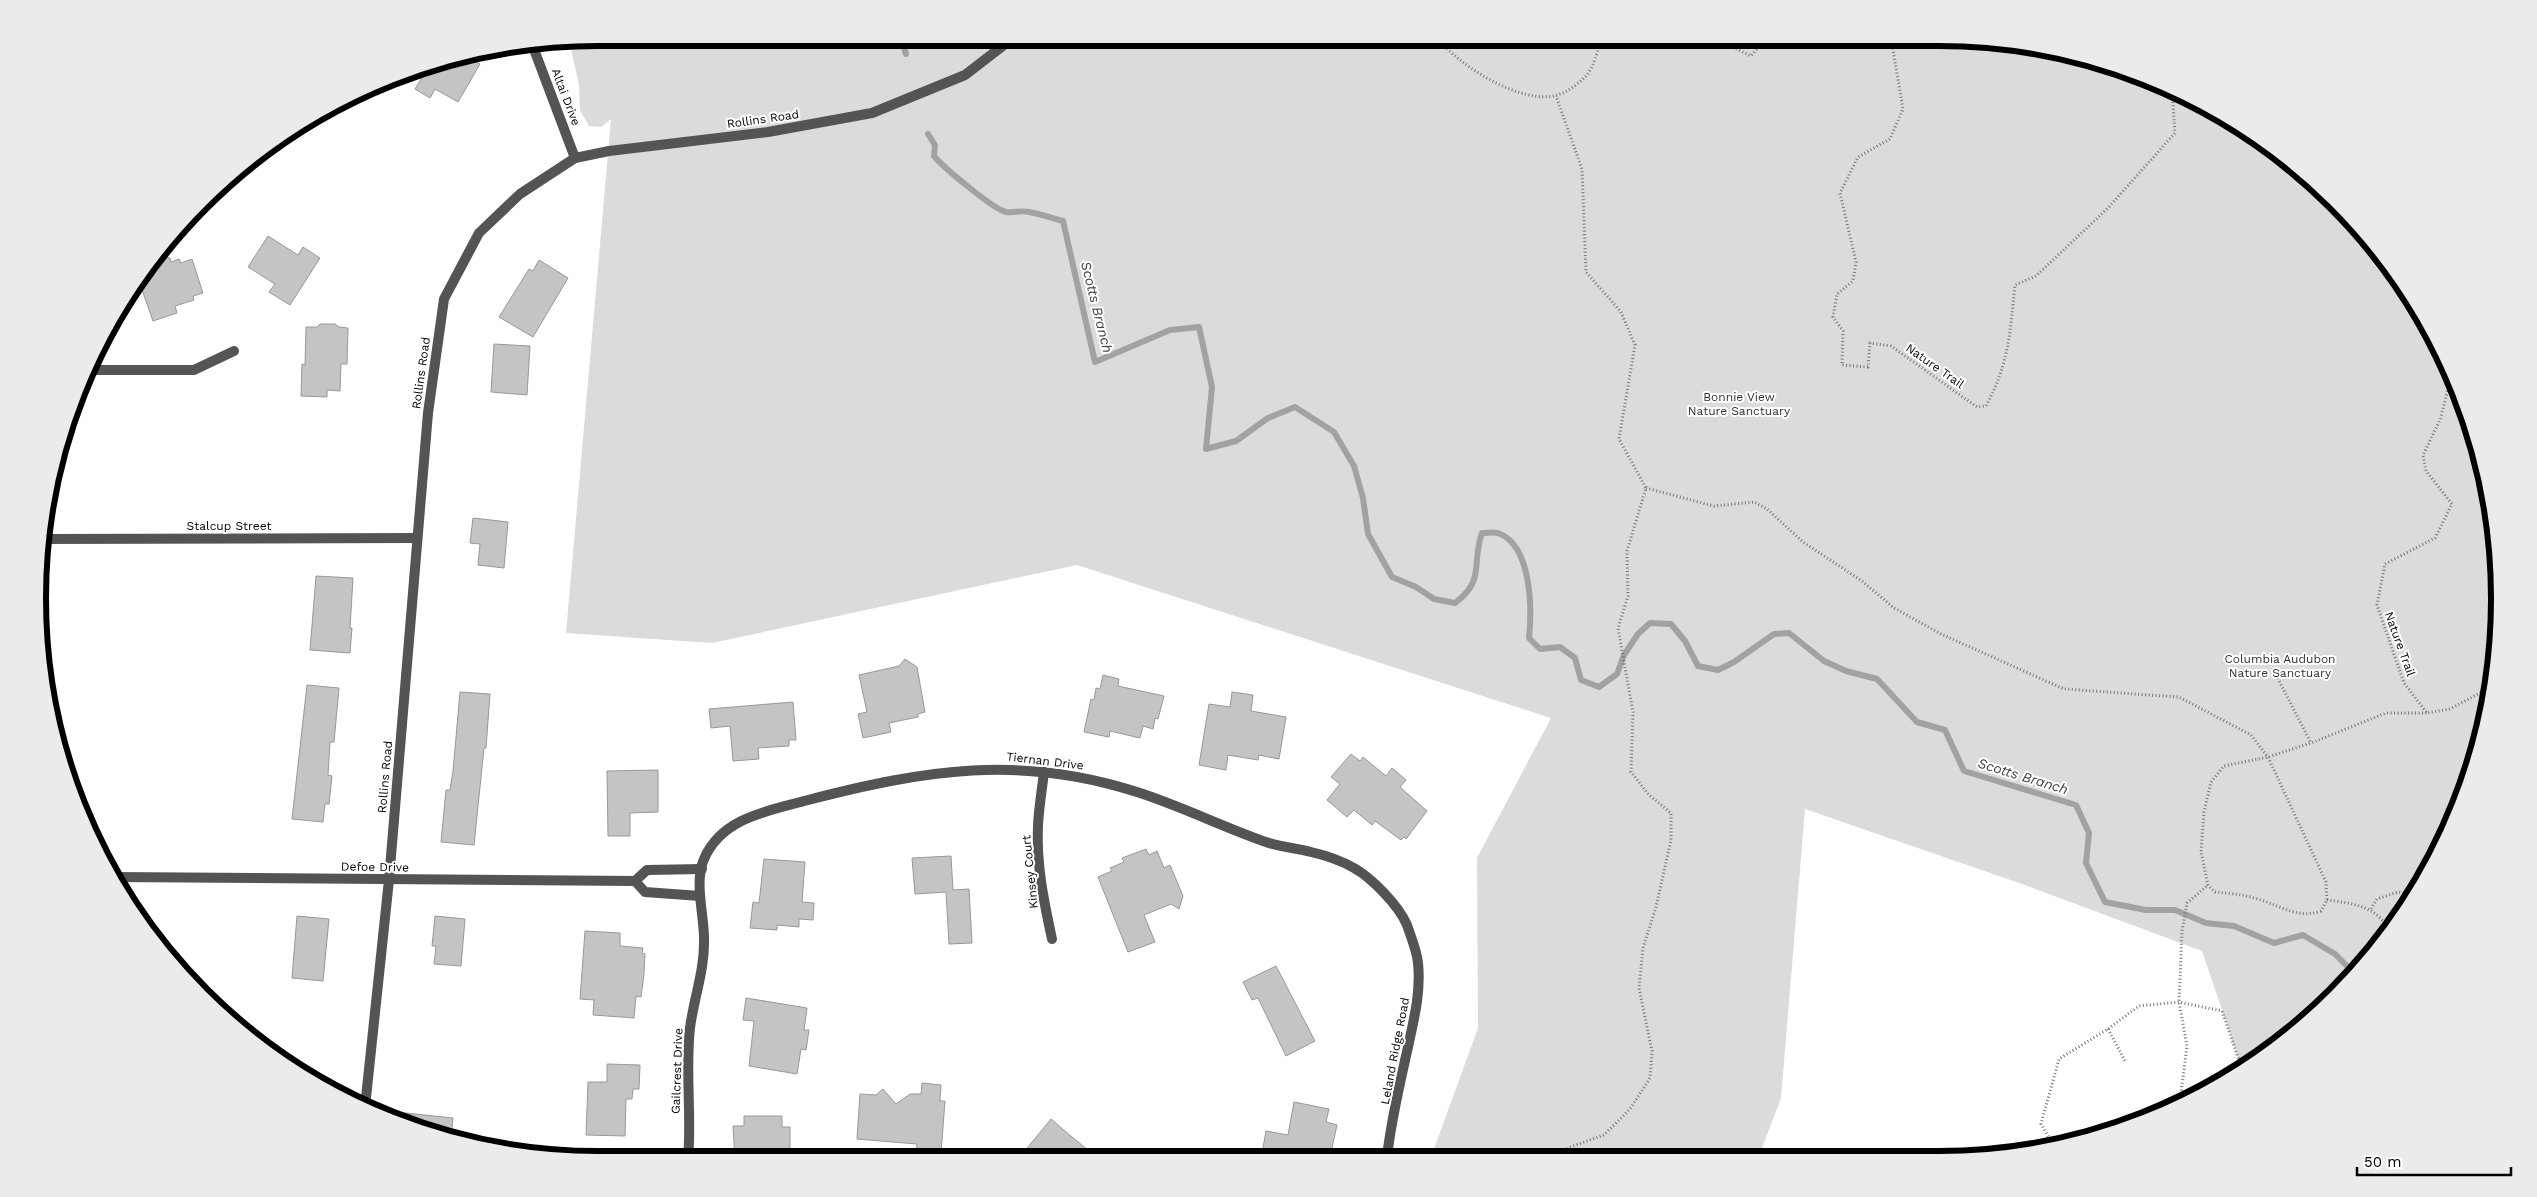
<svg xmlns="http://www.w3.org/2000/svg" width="2537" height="1197" font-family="'Work Sans',sans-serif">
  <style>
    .green { fill: #dbdbdb }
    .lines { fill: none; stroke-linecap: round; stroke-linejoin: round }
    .stream { stroke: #a2a2a2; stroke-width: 6 }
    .building { fill: #c4c4c4; stroke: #989898 }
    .path { stroke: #767676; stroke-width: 3; stroke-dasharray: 1 2.5; stroke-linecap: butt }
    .minor { stroke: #545454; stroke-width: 10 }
    .tertiary { stroke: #545454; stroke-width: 10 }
    .labels { text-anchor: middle; stroke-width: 4; stroke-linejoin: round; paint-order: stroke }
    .street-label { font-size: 12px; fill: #000; stroke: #fff }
    .park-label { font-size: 12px; fill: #323232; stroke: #fff }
    .water-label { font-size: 14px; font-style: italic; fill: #434343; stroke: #fff }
    .rim { fill: none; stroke: #000; stroke-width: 6 }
  </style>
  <rect width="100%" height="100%" fill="#fff"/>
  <path class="green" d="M599 38H1939L2048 48 2153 80 2250 132 2335 202 2405 287 2457 384 2489 489 2499 599 2489 708 2457 813 2383 940 2280 1044 2241 1066 2202 951 2022 884 1805 809 1781 1098 1759 1156 1431 1157 1478 1028 1477 858 1551 718 1077 565 712 643 566 633 611 119 601 127 589 126 580 110 579 85 569 40Z"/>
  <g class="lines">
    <g class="stream">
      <path d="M881 38 889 43 902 41 906 54"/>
      <path d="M928 134 935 145 934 156C943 167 993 209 1006 212 1014 213 1022 210 1029 212 1041 214 1052 218 1063 221L1095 362 1170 330 1199 327 1212 387 1206 449 1236 441 1268 418 1295 407 1334 432 1354 466 1363 498 1368 534 1392 577 1416 587 1434 599 1455 603C1486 580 1471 563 1482 533 1487 533 1493 532 1498 533 1532 545 1532 609 1529 638L1540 649 1560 647 1575 658 1581 680 1599 687 1617 674 1624 655 1638 634 1650 623 1671 624 1685 641 1698 666 1718 670 1734 662 1774 634 1789 633 1824 661 1846 671 1877 679 1917 722 1945 730 1964 771 2076 805 2089 833 2086 863 2105 902 2146 910H2175L2206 923 2234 926 2274 943 2303 935 2335 954 2352 971"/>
    </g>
  </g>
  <g class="building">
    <path d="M464 55 480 64 458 102 435 89 430 98 415 89 421 79 408 72Z"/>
    <path d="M268 236 298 255 303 247 320 258 290 305 269 292 275 284 248 267Z"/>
    <path d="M162 250 164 257 170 258 171 262 179 259 181 263 192 259 203 293 193 296 194 300 175 306 177 313 153 321 139 281Z"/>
    <path d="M539 260 568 278 533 337 499 317 529 269 533 271Z"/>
    <path d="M320 324H335L339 327 348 328 347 364H341L340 391 327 390V397L301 396 302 364 305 365 306 327H317Z"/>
    <path d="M494 344 530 346 527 395 491 392Z"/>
    <path d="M473 518 508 522 504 568 478 565 480 544 470 543Z"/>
    <path d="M316 576 353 578 350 628H352L350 653 310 650Z"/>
    <path d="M905 659 917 667 925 712 918 714V717L889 723 891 732 863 738 858 714 867 712 859 675 899 666Z"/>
    <path d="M1103 675 1119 679 1118 686 1164 696 1158 719 1155 718 1153 729 1143 726 1140 738 1110 731 1109 737 1084 732 1091 699 1094 700 1096 688 1100 689Z"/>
    <path d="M307 685 339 688 334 742H330L328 775 332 776 329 804H325L323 822 292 819Z"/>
    <path d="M460 692 490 694 486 748H484L474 845 441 842 446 790H450L453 771Z"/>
    <path d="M1232 692 1253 695 1251 711 1286 717 1279 759 1259 755 1258 760 1228 755 1226 770 1199 765 1209 704 1230 707Z"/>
    <path d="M793 702 796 740H789V746L758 748 759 759 733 761 730 726 711 728 709 709Z"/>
    <path d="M1351 754 1360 761 1363 757 1386 776 1392 768 1406 780 1400 787 1427 811 1406 839 1404 837 1401 840 1375 821 1372 825 1354 810 1347 817 1327 800 1340 784 1331 777Z"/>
    <path d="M658 770V812L630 813V836H608L607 771Z"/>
    <path d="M1146 849 1149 855 1157 851 1164 868 1170 865 1183 896 1179 909 1171 904 1144 915 1155 942 1128 952 1098 877 1112 871 1110 868 1124 862 1122 858Z"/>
    <path d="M951 856 953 890 969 889 972 943 949 944 946 892 915 894 912 858Z"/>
    <path d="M764 859 805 862 802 902 814 903 813 920 799 919V927L777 925V930L750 928 753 902 759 903Z"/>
    <path d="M297 916 329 919 323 981 292 978Z"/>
    <path d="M435 916 465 919 461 966 434 964 436 946H432Z"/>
    <path d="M585 931 620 933V946L643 948 642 953 645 954 644 974 641 997 636 996 634 1018 593 1015 594 1000 580 999Z"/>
    <path d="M1276 966 1315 1041 1286 1056 1258 998 1252 1000 1243 982Z"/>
    <path d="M746 998 807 1008 804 1030H809L806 1050 801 1049 797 1074 749 1066 754 1021 743 1020Z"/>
    <path d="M607 1064 640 1065 639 1089H633L632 1099H626L625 1136 586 1135 588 1082H607Z"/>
    <path d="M922 1083 941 1085 940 1101H945L941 1153 916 1151 917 1144 857 1139 860 1094 876 1095 883 1089 896 1104 910 1094H921Z"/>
    <path d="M1294 1102 1329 1109 1326 1122 1337 1125 1330 1157H1265L1267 1149 1263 1148 1266 1131 1288 1135Z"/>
    <path d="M396 1112 453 1118 451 1137 394 1120Z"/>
    <path d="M744 1116H782V1127H790V1159H735L733 1126H744Z"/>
    <path d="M1051 1119 1072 1137 1098 1158H1019Z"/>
  </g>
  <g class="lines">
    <g class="path">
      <path d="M1438 38C1457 65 1523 106 1557 95 1568 92 1578 84 1586 76 1594 67 1598 49 1602 38"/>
      <path d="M1714 38 1751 56 1766 38"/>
      <path d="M1891 38 1903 109 1890 139 1858 157 1840 193 1856 262 1853 281 1837 294 1833 317 1843 331 1842 365 1868 367 1870 343 1891 346 1977 407 1986 406C2009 364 2010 332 2015 285L2036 276 2108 208 2175 133 2172 90"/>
      <path d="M2452 374 2440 420 2423 455 2426 471 2452 504 2435 538 2385 564 2377 605 2404 683 2427 713 2450 709 2491 687"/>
      <path d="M1646 488 1714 506 1754 502 1767 509 1803 542 1862 581 1894 608 1941 634 2064 689 2179 697 2251 735 2268 757 2326 882 2327 900 2321 911C2299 919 2283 907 2261 900 2246 895 2230 893 2215 892L2208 885 2201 852 2204 812 2211 782 2224 766 2268 757 2311 743 2386 713H2427"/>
      <path d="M2276 675 2311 743"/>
      <path d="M2327 900C2351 903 2378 906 2389 931"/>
      <path d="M2371 909 2377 899 2398 892 2410 894"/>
      <path d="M2108 1029 2125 1061"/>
      <path d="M2180 1101 2187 1046 2179 1002 2182 931 2187 903 2208 885"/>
      <path d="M2056 1143 2051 1141 2041 1124 2059 1059 2108 1029 2139 1006 2179 1002 2222 1011 2241 1066"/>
      <path d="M1402 1154 1426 1157"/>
      <path d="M1551 1156 1573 1146 1604 1135 1630 1109 1650 1078 1652 1051 1639 988 1643 948 1656 907 1671 840V813L1649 795 1631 772 1633 712 1618 628 1628 596 1627 551 1646 488 1619 439 1635 345 1621 312 1586 272 1582 169 1556 96"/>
    </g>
    <g class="minor">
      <path d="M532 44 575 158"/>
      <path d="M87 370H194L234 351"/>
      <path d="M42 539 416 538"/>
      <path d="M1044 772C1042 789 1039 807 1038 825 1036 864 1044 902 1052 939"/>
      <path d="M114 877 635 881 647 870 702 869"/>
      <path d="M635 881 645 892 700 896"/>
      <path d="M688 1159C692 1116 685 1072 690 1028 694 997 705 970 704 938 704 914 694 882 704 859 722 817 769 811 808 800 924 770 1020 754 1137 792 1181 806 1223 827 1266 842 1280 847 1296 848 1311 852 1324 855 1342 861 1354 868 1372 878 1399 906 1407 925 1411 937 1417 951 1418 963 1421 992 1414 1019 1408 1047 1400 1083 1391 1120 1387 1157"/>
    </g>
    <path class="tertiary" d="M365 1107 389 880 428 413 444 299 479 233 520 194 575 158 609 151 768 132 872 113 965 75 1013 38"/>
  </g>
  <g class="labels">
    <g class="street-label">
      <text transform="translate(566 97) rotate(69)" y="4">Altai Drive</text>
      <text transform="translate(763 119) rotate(-8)" y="4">Rollins Road</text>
      <text transform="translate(1935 366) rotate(35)" y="4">Nature Trail</text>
      <text transform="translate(421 373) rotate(-82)" y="4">Rollins Road</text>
      <text x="229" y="530">Stalcup Street</text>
      <text transform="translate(2400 644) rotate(70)" y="4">Nature Trail</text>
      <text transform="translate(1045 761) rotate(7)" y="4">Tiernan Drive</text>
      <text transform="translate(385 777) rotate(-85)" y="4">Rollins Road</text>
      <text transform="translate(375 867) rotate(1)" y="4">Defoe Drive</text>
      <text transform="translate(1030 872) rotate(-96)" y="4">Kinsey Court</text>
      <text transform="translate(1395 1051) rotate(-79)" y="4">Leland Ridge Road</text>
      <text transform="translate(677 1071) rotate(-88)" y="4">Gailcrest Drive</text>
    </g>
    <g class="park-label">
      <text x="1739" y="401">Bonnie View<tspan x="1739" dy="14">Nature Sanctuary</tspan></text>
      <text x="2280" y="663">Columbia Audubon<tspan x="2280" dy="14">Nature Sanctuary</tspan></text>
    </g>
    <g class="water-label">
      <text transform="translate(1097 307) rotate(76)" y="5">Scotts Branch</text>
      <text transform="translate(2023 776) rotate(17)" y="5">Scotts Branch</text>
    </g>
  </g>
  <path d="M0 0H2537V1197H0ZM598 46H1939A552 552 0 0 1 2491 598V599A552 552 0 0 1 1939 1151H598A552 552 0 0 1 46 599V598A552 552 0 0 1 598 46Z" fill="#ebebeb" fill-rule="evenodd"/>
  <path class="rim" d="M598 46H1939A552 552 0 0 1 2491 598V599A552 552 0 0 1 1939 1151H598A552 552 0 0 1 46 599V598A552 552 0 0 1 598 46Z"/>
  <path d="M2357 1167v8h154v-8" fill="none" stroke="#000000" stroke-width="2.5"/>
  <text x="2364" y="1167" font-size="15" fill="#000000" stroke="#ffffff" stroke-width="4" paint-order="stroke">50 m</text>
</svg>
